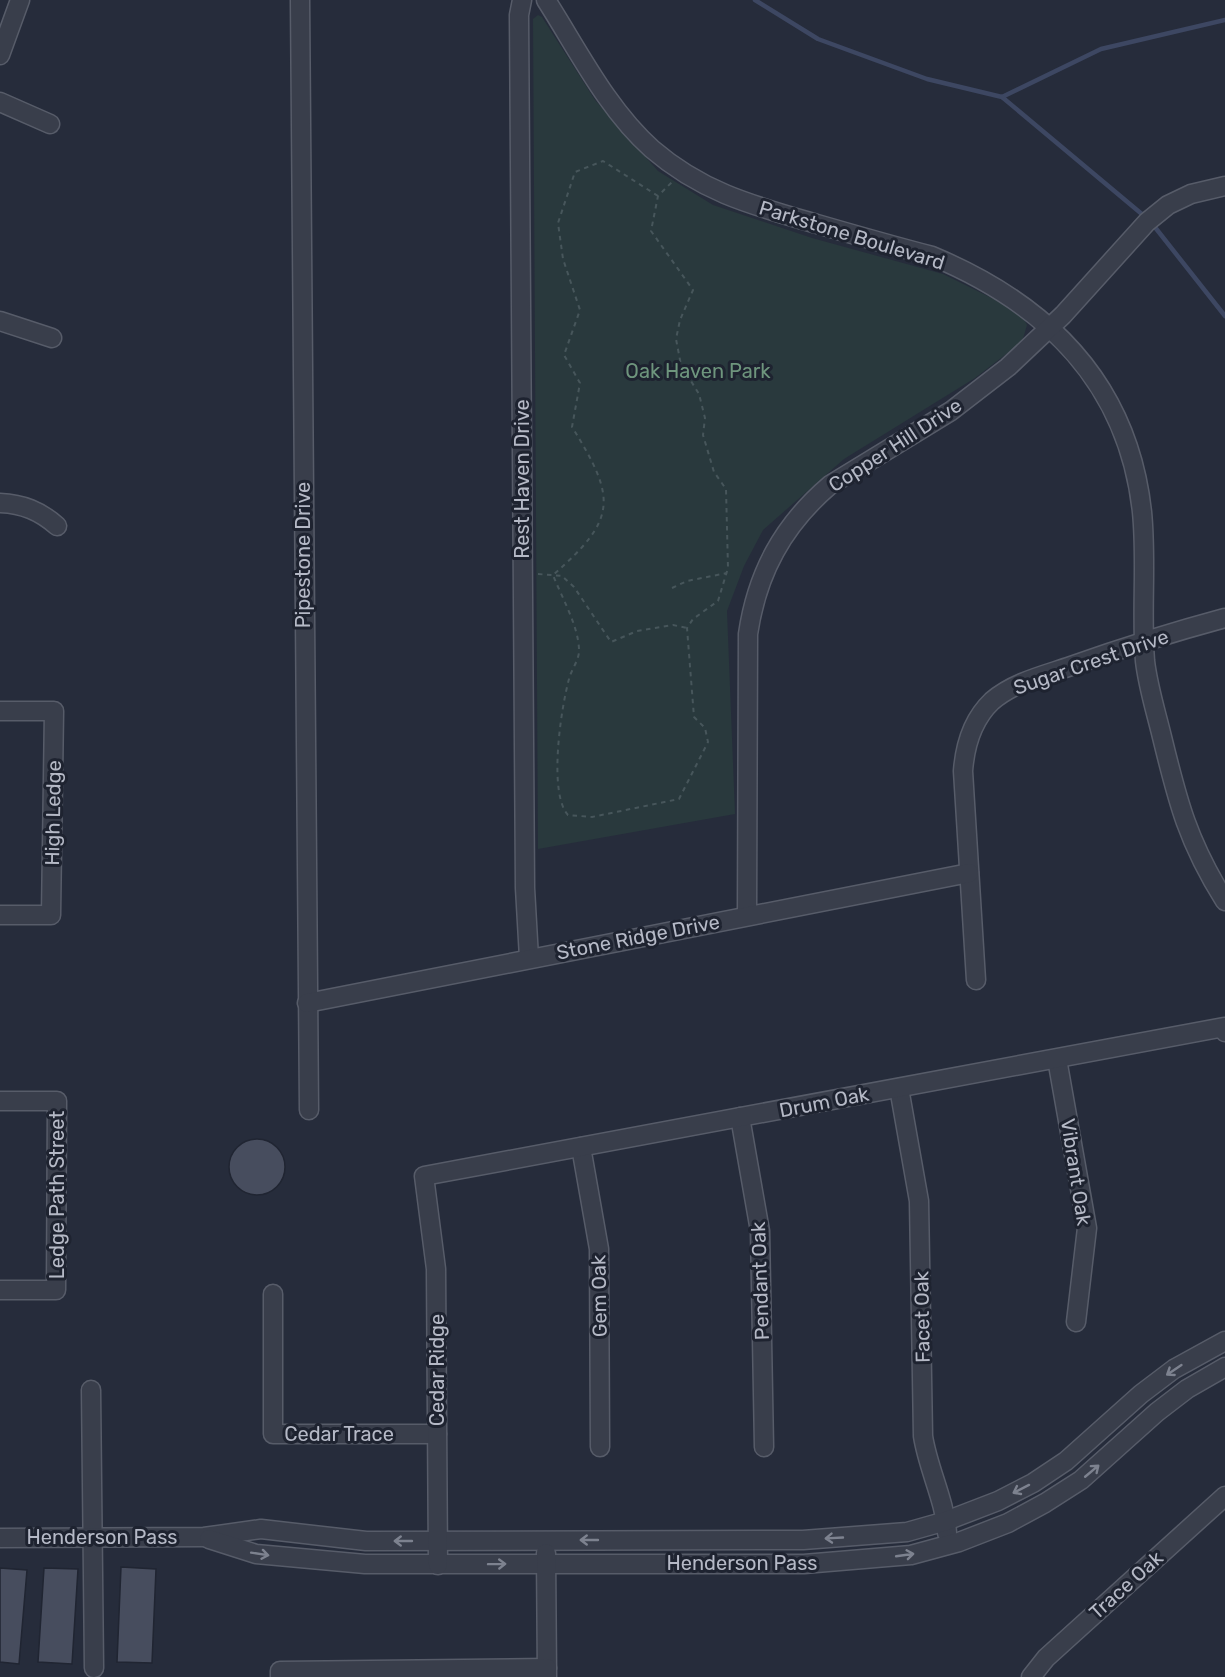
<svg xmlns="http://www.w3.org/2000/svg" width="1225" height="1677" font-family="Rubik,sans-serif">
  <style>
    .green { fill: #29393d }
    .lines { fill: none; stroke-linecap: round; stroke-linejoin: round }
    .stream { stroke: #3d4762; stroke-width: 4.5 }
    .building { fill: #474d5e; stroke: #202532; stroke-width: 1.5 }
    .minor-casing { stroke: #575c69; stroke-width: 21 }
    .path { stroke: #47565b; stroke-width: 2; stroke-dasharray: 4.5 4.5; stroke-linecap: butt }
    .minor { stroke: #393e4b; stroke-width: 18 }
    .oneway { stroke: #7d828f }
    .labels { text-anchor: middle; stroke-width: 6; stroke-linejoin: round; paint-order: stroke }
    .street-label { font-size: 20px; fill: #b5b9c6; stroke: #1e2330 }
    .park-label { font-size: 20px; fill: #6e957d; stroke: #1e2330 }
  </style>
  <rect width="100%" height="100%" fill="#262c3b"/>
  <path class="green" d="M538 15 542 17 595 100 658 171 713 205 812 238 943 274 1020 312 1027 325 1022 342 975 378 844 459 763 530 744 566 727 611 735 814 538 849 533 19Z"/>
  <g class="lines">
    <g class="stream">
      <path d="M755 0 818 39 927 79 1002 97 1101 49 1225 20"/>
      <path d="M1002 97 1143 215"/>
      <path d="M1154 226 1225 316"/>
    </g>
  </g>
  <g class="building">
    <circle cx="257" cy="1167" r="28"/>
    <path d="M121 1567 156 1569 152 1663 117 1662Z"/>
    <path d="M0 1568 27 1570 19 1664 0 1662Z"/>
    <path d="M44 1568 78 1569 72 1664 38 1662Z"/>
  </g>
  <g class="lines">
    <g class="minor-casing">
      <g id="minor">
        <path d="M300 0 309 1110"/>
        <path d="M522 0 519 15 525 888 529 958"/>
        <path d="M546 0C578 50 607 109 652 149 703 193 755 206 817 224 855 235 894 246 932 256 1047 304 1128 383 1142 512 1147 562 1141 612 1145 661 1148 687 1156 712 1162 737 1178 803 1188 842 1225 901"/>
        <path d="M0 55 20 0"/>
        <path d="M0 102 50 124"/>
        <path d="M0 321 52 338"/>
        <path d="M0 503C23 504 40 511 57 526"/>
        <path d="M0 711H54L51 915H0"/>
        <path d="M747 916 748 634C757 573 783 525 830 485L951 411 1008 367 1063 315 1147 222 1168 205 1191 194 1225 186"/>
        <path d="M976 980 963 771C965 745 972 720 992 701 1014 682 1045 675 1071 666 1122 648 1173 632 1225 618"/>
        <path d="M307 1003 969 873"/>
        <path d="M1057 1059 1087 1228 1076 1322"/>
        <path d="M899 1088 919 1201 923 1436C928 1469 945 1500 947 1533"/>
        <path d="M0 1101H57L56 1290H0"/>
        <path d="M740 1117 760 1231 764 1447"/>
        <path d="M581 1147 599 1249 600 1447"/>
        <path d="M273 1294V1434H437"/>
        <path d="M91 1390 94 1668"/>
        <path d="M0 1538 204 1537 261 1529 366 1541 803 1540 907 1532 946 1521 998 1501 1033 1483 1066 1461 1141 1394 1174 1369 1225 1341"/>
        <path d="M209 1539 256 1554 365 1564H804L911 1555 959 1542 1008 1523 1045 1503 1081 1480 1157 1412 1187 1389 1225 1367"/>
        <path d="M546 1553 547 1677"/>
        <path d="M438 1565 436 1269 424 1176 1224 1027 1225 1032"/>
        <path d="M280 1677V1671L547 1668"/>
        <path d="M1031 1677 1046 1658 1225 1496"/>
      </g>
    </g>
    <g class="path">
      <path d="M658 196 603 161 575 172 558 223 563 259 580 310 564 355 580 383 572 427C617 499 617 519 553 575 562 598 578 625 579 649 580 659 571 670 569 679 561 708 548 793 568 815L592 817 679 799 708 742 705 728 694 717 687 628 693 619 718 601 728 568 726 489 714 472 703 435 705 418 699 394 681 365 676 339 680 320 693 290 651 231 658 196 672 182"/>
      <path d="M538 574 562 576 574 587 611 642 637 631 673 625 687 628"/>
      <path d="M672 588 687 581 727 573"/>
    </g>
    <use href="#minor" class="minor"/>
  </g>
  <defs><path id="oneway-shaft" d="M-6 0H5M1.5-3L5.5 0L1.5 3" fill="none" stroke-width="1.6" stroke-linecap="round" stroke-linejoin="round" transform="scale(1.5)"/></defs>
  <g class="oneway">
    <use href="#oneway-shaft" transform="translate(1174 1370) rotate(146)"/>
    <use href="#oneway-shaft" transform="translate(1092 1471) rotate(-40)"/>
    <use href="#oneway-shaft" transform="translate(1021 1489) rotate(153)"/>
    <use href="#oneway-shaft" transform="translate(834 1538) rotate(177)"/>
    <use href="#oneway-shaft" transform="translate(589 1540) rotate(-180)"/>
    <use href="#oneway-shaft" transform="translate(403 1541) rotate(-180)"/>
    <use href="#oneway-shaft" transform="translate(260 1554) rotate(9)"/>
    <use href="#oneway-shaft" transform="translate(905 1555) rotate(-8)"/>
    <use href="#oneway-shaft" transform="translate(497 1564) rotate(-1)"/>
  </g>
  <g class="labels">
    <g class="street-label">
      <text transform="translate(852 235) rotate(17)" y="7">Parkstone Boulevard</text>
      <text transform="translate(895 445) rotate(-33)" y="7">Copper Hill Drive</text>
      <text transform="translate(522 479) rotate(-90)" y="7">Rest Haven Drive</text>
      <text transform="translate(303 555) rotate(-90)" y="7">Pipestone Drive</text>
      <text transform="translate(1091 662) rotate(-19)" y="7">Sugar Crest Drive</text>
      <text transform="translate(53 813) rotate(-89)" y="7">High Ledge</text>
      <text transform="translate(638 937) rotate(-11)" y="7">Stone Ridge Drive</text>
      <text transform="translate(824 1102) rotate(-11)" y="7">Drum Oak</text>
      <text transform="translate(1076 1172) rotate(81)" y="7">Vibrant Oak</text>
      <text transform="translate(57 1195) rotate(-90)" y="7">Ledge Path Street</text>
      <text transform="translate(760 1281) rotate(-92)" y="7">Pendant Oak</text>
      <text transform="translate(599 1296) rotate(-91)" y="7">Gem Oak</text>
      <text transform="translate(922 1317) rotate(-91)" y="7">Facet Oak</text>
      <text transform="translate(437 1370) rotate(-90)" y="7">Cedar Ridge</text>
      <text x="339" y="1441">Cedar Trace</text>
      <text x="102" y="1544">Henderson Pass</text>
      <text x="742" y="1570">Henderson Pass</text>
      <text transform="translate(1126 1585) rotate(-42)" y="7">Trace Oak</text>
    </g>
    <g class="park-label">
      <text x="698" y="378">Oak Haven Park</text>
    </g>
  </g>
</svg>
